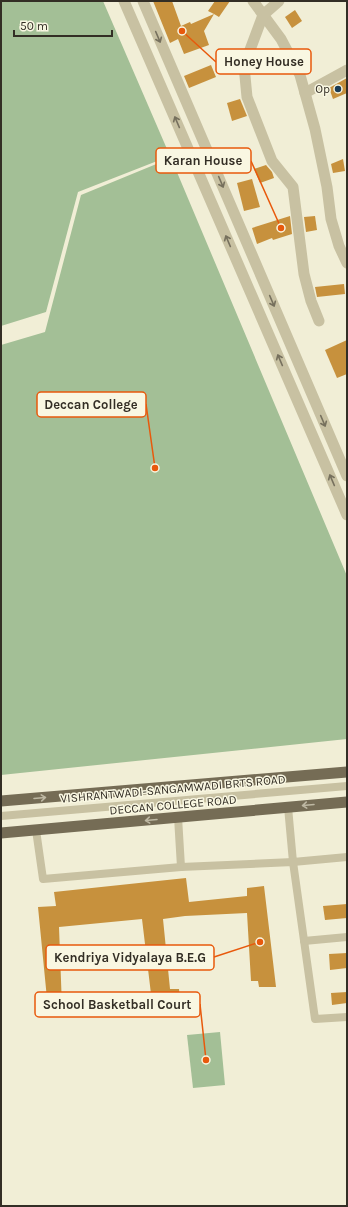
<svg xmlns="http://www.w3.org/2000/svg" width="348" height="1207" font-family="Karla,sans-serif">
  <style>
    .green { fill: #a3bf96 }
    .building { fill: #c7913d }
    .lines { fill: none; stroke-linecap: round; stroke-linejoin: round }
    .service { stroke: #c8c1a2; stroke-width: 8 }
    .minor { stroke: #c8c1a2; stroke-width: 11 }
    .tertiary { stroke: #c8c1a2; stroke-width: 11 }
    .primary { stroke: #756c55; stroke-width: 11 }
    .oneway { stroke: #76705d }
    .oneway2 { stroke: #beb8a3 }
    .poi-dot { fill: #1a3b54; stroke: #f9f7e2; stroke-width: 1.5 }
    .labels { text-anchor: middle; stroke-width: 3; stroke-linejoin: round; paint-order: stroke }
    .poi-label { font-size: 12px; fill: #332e25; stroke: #f9f7e2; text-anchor: end }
    .street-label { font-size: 12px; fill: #332e25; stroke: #f9f7e2 }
    .leader { fill: none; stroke: #e8590c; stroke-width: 1.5 }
    .callout-dot { fill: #e8590c; stroke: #f9f7e2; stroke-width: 1.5 }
    .callout { fill: #f9f7e2; stroke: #e8590c; stroke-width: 1.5 }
    .callout-label { font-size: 13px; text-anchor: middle; font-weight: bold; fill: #332e25 }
  </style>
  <rect width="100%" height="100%" fill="#f1eed6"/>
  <g class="green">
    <path d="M1 1H103L170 156 78 192 46 312 1 326Z"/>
    <path d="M171 158 347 576V739L1 775V345L45 332 81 195Z"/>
    <path d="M220 1032 225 1085 193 1088 187 1035Z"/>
  </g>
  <g class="building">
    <path d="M153 1H172L181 26 190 22 191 24 214 14 208 11 215 1H230L219 17 214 14 204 31 209 45 184 54 178 39 170 43Z"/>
    <path d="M295 10 302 21 292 28 285 17Z"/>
    <path d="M211 65 216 77 189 88 184 76Z"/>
    <path d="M347 78V93L333 99 329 88Z"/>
    <path d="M240 99 247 116 232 121 227 103Z"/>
    <path d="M343 159 345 171 333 173 331 164Z"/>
    <path d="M266 165 272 172 274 178 260 183 254 169Z"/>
    <path d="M252 179 260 207 244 211 237 183Z"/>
    <path d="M290 216 292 234 273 240 272 238 257 244 252 228Z"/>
    <path d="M315 216 317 230 306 232 304 217Z"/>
    <path d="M344 284 345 294 317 297 315 287Z"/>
    <path d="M347 340V374L337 378 325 350Z"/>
    <path d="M186 878 189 902 247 896V888L264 886 276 987H259L258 981H251L247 913 185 916 163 919 170 989H179L181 1009 142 1013 140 996 151 994 142 919 59 927 62 1007 48 1009 38 907 56 906 54 892Z"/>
    <path d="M347 904V918L325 920 323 906Z"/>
    <path d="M347 953V968L330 970 329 954Z"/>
    <path d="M347 992V1003L332 1005 331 993Z"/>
  </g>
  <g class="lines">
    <g class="service">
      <path d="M288 807 293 862 347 857"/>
      <path d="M1 816 347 786"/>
      <path d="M178 817 181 867"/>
      <path d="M36 830 43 879 181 867 293 862 315 1019 347 1017"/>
      <path d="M304 941 347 937"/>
    </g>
    <g class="minor">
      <path d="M253 1 281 39 300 75 315 129 327 187 331 219 339 246 347 263"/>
      <path d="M279 1 263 15 244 66 247 97 272 161 293 187 304 274 311 301 319 321"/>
      <path d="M305 93 347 70"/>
    </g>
    <g class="tertiary">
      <path d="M124 1 347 515"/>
      <path d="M143 1 347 476"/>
    </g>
    <g class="primary">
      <path d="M1 801 347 772"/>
      <path d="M1 833 347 802"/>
    </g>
  </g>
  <defs><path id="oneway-shaft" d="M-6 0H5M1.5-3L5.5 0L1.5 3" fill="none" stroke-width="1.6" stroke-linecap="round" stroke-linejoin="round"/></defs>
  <g class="oneway">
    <use href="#oneway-shaft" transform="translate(158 37) rotate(67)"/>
    <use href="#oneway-shaft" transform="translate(177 122) rotate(-113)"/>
    <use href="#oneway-shaft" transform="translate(221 182) rotate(67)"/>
    <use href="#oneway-shaft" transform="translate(228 241) rotate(-113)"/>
    <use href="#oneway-shaft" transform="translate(272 301) rotate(67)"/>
    <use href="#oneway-shaft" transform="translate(280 360) rotate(-113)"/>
    <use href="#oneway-shaft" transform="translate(323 421) rotate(67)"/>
    <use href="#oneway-shaft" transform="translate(332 480) rotate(-113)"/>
  </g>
  <g class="oneway2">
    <use href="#oneway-shaft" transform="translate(40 798) rotate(-5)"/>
    <use href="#oneway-shaft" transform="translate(308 805) rotate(175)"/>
    <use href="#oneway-shaft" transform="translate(151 820) rotate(175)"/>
  </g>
  <circle class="poi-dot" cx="338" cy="89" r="4"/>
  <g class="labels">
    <g class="poi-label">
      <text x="330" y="93">Op</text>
    </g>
    <g class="street-label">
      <text transform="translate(173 789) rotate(-5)" y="4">VISHRANTWADI-SANGAMWADI BRTS ROAD</text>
      <text transform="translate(173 805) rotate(-5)" y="4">DECCAN COLLEGE ROAD</text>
    </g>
  </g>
  <path class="leader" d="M182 31L216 62M281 228L251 161M155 468L146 404M260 942L214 957M206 1060L200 1004"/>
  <g class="callout-dot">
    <circle cx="182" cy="31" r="4"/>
    <circle cx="281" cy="228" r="4"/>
    <circle cx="155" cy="468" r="4"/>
    <circle cx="260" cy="942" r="4"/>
    <circle cx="206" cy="1060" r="4"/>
  </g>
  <g class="callout">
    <rect x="216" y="49" width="95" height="25" rx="4"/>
    <rect x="156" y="148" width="95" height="25" rx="4"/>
    <rect x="37" y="392" width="109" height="25" rx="4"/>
    <rect x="46" y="945" width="168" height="25" rx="4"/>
    <rect x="35" y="992" width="165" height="25" rx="4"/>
  </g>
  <g class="callout-label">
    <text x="264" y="66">Honey House</text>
    <text x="203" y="165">Karan House</text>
    <text x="91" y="409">Deccan College</text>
    <text x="130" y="962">Kendriya Vidyalaya B.E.G</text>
    <text x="117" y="1009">School Basketball Court</text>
  </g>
  <rect width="348" height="1207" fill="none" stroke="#332e25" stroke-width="4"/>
  <path d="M14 30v6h98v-6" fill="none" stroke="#332e25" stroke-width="2"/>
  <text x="20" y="30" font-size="12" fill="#332e25" stroke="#f9f7e2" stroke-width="3" paint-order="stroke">50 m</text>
</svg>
